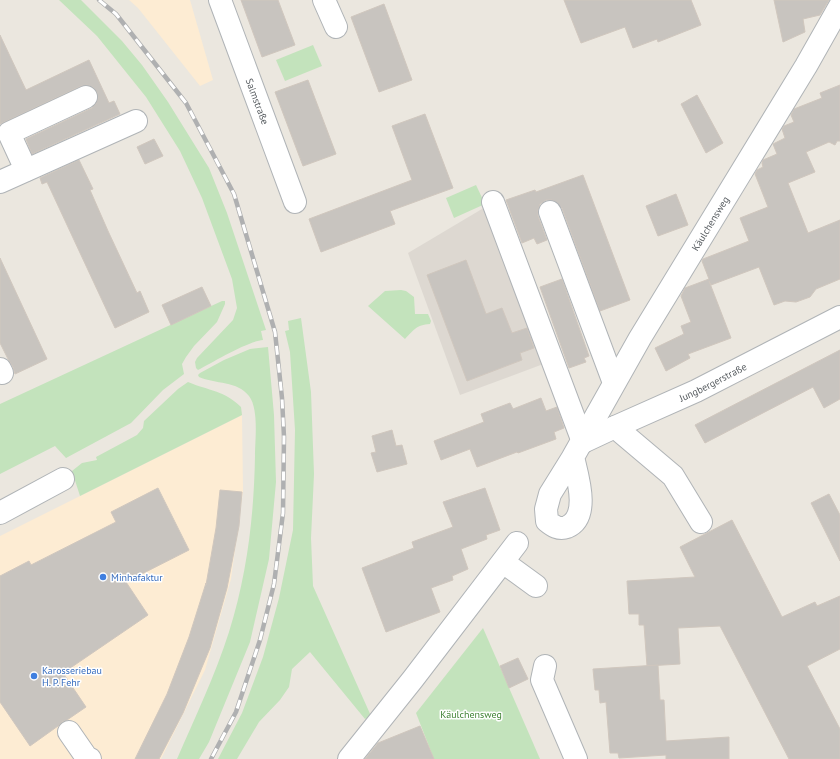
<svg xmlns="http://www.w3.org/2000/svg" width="840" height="759" font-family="'PT Sans',sans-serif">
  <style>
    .commercial { fill: #fdecd3 }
    .education { fill: #ddd8d1 }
    .green { fill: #c3e3bc }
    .building { fill: #c8c4bf; stroke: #d0c7be }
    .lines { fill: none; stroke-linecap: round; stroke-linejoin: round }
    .minor-casing { stroke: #b0b4b7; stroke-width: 24 }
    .minor { stroke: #fff; stroke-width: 22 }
    .rail-casing { stroke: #afb0b1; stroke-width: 4.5 }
    .rail { stroke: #fff; stroke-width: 3; stroke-dasharray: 9; stroke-linecap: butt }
    .shop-dot { fill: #3f7fe0; stroke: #fff; stroke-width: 1.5 }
    .labels { text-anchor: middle; stroke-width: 3; stroke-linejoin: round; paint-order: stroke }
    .street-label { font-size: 10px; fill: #585d61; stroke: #fff }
    .shop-label { font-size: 10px; fill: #366cbe; stroke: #fff; text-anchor: start }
    .park-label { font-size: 10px; fill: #408335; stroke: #fff }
  </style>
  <rect width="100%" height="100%" fill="#ebe7df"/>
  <g class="commercial">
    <path d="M129 0H190L213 80 200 86 138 8Z"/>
    <path d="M242 415 243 491 231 579 205 670 161 759H0V536Z"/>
  </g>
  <path class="education" d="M487 206 546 363 460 395 408 253Z"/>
  <g class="green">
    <path d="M59 0H81L122 41 142 65 168 102 209 168 227 213 266 330 261 331 263 340C248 341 213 362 198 370L196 368 195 362 197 358 233 320 237 308 232 279 202 198 180 151 146 97 97 36Z"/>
    <path d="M313 45 322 66 285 81 276 60Z"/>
    <path d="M476 185 485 204 454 218 446 198Z"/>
    <path d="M401 290 406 291 414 297 415 314H428L431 321 430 324C416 325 414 330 405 339L368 306 385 291Z"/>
    <path d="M222 301H225V304L217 322 194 346 186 357 182 364 184 374 163 390 131 423 66 458 55 446 0 474V404Z"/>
    <path d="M301 318 311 392 314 474 311 538 313 586 371 716 365 719 310 652 292 669 289 687 280 700 259 722 237 759H218L242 713 263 657 279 598 293 530 295 430 290 352 285 331 289 330 288 321Z"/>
    <path d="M268 347 274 415 276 482 269 559 250 642 209 742 199 759H177C195 717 215 676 229 632 247 575 254 516 255 456 255 440 259 409 249 396 238 381 215 384 199 377L198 375 200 373 224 360 250 349Z"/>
    <path d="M188 382C209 391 224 390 241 407L242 415 80 496 72 471 82 463 97 460 96 457 137 435 143 428 144 421 178 389Z"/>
    <path d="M483 628 540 759H434L416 713Z"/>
  </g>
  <g class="building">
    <path d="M241 0H278L295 45 262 57Z"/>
    <path d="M564 0H691L701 25 658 42 657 39 633 48 625 27 581 43Z"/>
    <path d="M774 0H829L820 15 803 19 805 32 783 42Z"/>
    <path d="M384 4 412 80 379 92 351 17Z"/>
    <path d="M0 35 26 90 89 60 109 103 114 101 120 114 32 154 26 139 92 108 96 104 98 98 97 92 93 87 87 85 81 86 0 124Z"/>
    <path d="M308 80 336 154 303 166 275 92Z"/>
    <path d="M840 85V141H837L835 145 829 142 806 152 815 172 788 183 808 233 840 220V279L816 289 810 297 796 302 785 301 774 305 759 267 711 285 709 281 731 338 688 354 690 358 666 371 655 348 684 334 681 326 691 322 681 296 685 288 709 279 702 261 703 259 749 241 740 218 768 207 755 174 757 170 763 167 762 163 763 160 777 154 773 144 785 138 782 129 784 126 794 122 791 115 794 109 822 98 820 93Z"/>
    <path d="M697 95 723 143 706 153 681 104Z"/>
    <path d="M425 114 453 188 390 211 395 224 321 252 309 219 412 180 392 126Z"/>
    <path d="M154 139 163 156 145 164 137 147Z"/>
    <path d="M79 160 93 189 90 190 108 231 137 293 140 291 149 312 115 328 47 182 42 184 40 178Z"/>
    <path d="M583 175 630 300 600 311 562 208 558 203 552 200H546L540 204 538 210V216L547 240 537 244 534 238 522 243 506 200 535 190 536 192Z"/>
    <path d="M676 194 688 225 658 236 646 206Z"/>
    <path d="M0 258 47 359 15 374 13 367 8 359 0 343Z"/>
    <path d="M466 260 486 314 502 308 512 333 527 328 534 348 520 353 522 360 467 381 427 275Z"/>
    <path d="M562 279 589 356 584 358 586 362 569 368 540 287Z"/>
    <path d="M202 287 211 306 171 325 162 305Z"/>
    <path d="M840 350V399L824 408 813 387 705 443 695 425Z"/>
    <path d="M541 398 546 411 557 407 564 428 554 432 556 439 518 453 517 452 477 467 470 449 441 460 434 441 484 422 481 414 510 403 513 409Z"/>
    <path d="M392 430 396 446 402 445 407 464 377 472 371 453 376 452 372 436Z"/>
    <path d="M158 488 189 550 126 582 148 615 63 673 86 707 67 720 62 722 58 726 30 746 0 702V576L29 561 31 565 116 522 111 512Z"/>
    <path d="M485 488 500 530 486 535 487 539 461 549 468 569 452 576 453 580 431 588 440 612 386 632 362 568 414 548 412 542 453 527 443 502Z"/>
    <path d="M220 490 242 492 239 526 227 588 210 648 183 713 159 759H135L167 694 189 637 206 583V585L216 528Z"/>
    <path d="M829 494 840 515V561L811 503Z"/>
    <path d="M732 520 782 617 815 602 817 606 840 596V649L807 666 840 729V759H789L720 626 678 628 680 664 647 666 644 625H639V614H629L627 581 695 577 680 547Z"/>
    <path d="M518 658 528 679 509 688 500 666Z"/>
    <path d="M658 665 660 700H664L666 741 729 737V759H666V755L619 758 618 753H610L606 702 600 703 599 690H595L593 669Z"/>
    <path d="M420 726 434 759H365L378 743Z"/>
  </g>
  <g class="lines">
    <g class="minor-casing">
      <g id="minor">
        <path id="s1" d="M220 0 295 202"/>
        <path d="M324 0 336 27"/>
        <path d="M26 170 9 133 86 97"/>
        <path d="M0 182 136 121"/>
        <path d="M493 202 583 442"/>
        <path d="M550 212 614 383"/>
        <path d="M0 369 2 373"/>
        <path d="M615 427 673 476 701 522"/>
        <path id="s2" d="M583 442 615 427 696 391 840 317"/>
        <path id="s3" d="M573 457 550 494 546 509 547 521C553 526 559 530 567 527 591 517 577 475 573 457L640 338 806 66 840 6"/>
        <path d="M0 513 63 479"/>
        <path d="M503 562 536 586"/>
        <path d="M545 666 542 680 576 759"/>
        <path d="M69 732 87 758 90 759"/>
        <path d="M349 759 413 679 517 543"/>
      </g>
    </g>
    <use href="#minor" class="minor"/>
    <g class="rail-casing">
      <path id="rail" d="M99 0 116 14 186 103 234 194 275 332 282 398 284 437 283 513 274 584 260 640 236 712 211 759"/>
    </g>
    <use href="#rail" class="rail"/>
  </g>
  <g class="shop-dot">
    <circle cx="103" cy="577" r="4"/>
    <circle cx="34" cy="676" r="4"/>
  </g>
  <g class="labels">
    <g class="street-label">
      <text dy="4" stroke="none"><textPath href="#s1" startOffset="108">Salmstraße</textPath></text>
      <text dy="4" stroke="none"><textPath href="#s3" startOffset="440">Käulchensweg</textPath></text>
      <text dy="4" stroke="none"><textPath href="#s2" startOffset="143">Jungbergerstraße</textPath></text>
    </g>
    <g class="shop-label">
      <text x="111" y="581">Minhafaktur</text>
      <text x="42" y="674">Karosseriebau<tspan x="42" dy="12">H. P. Fehr</tspan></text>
    </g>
    <g class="park-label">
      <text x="471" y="718">Käulchensweg</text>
    </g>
  </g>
</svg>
